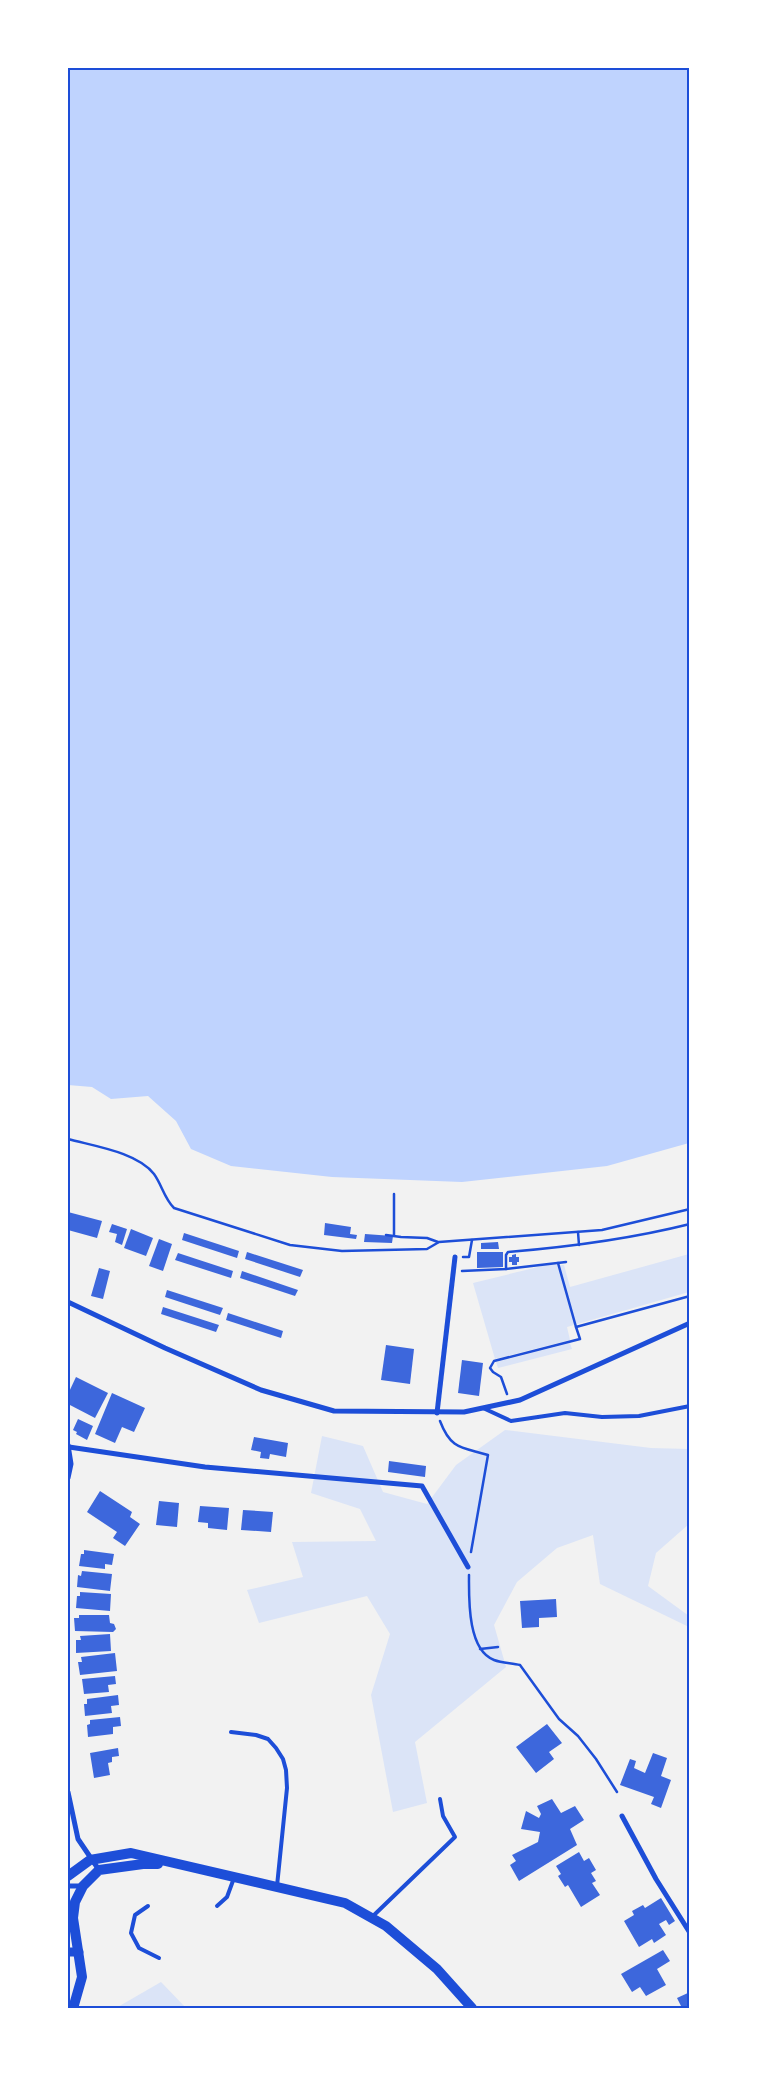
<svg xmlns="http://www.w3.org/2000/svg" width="757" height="2076" font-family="Karla,sans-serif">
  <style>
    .green { fill: #dbe4f7 }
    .water { fill: #bfd3fe }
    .building { fill: #3d67dc }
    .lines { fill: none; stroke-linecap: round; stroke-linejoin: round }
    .path { stroke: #1d4ed8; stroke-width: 2.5 }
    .service { stroke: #1d4ed8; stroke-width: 4 }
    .minor { stroke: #1d4ed8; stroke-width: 5 }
    .tertiary { stroke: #1d4ed8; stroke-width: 9 }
    .secondary { stroke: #1d4ed8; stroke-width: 10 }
    .neatline { fill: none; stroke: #1d4ed8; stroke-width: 2 }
  </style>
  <rect width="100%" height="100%" fill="#f2f2f2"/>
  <g class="green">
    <path d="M689 1254V1292L567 1327 570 1340 495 1359 473 1283 546 1265H564L570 1287Z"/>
    <path d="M570 1343 572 1349 498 1368 496 1362Z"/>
    <path d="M505 1430 651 1448 689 1449V1524L656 1553 648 1586 689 1616V1627L600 1584 593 1535 557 1548 517 1582 494 1625 506 1667 415 1742 427 1803 393 1812 371 1695 390 1634 367 1596 259 1623 247 1590 303 1577 292 1542 376 1541 360 1509 311 1493 322 1436 363 1446 383 1492 427 1504 456 1465Z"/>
    <path d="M161 1982 186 2008H116Z"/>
  </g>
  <path class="water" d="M68 68H689V1143L607 1166 462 1182 332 1177 231 1166 191 1149 176 1121 148 1096 111 1099 92 1087 68 1085Z"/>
  <g class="building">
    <path d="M68 1212 102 1221 97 1238 68 1230Z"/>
    <path d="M325 1223 351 1227 350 1234 357 1235 356 1239 324 1235Z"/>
    <path d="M112 1224 127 1229 122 1245 115 1242 117 1234 109 1232Z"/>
    <path d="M131 1229 153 1238 146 1256 124 1248Z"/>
    <path d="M184 1233 239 1251 237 1258 182 1240Z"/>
    <path d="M365 1234 393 1236 392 1243 364 1242Z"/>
    <path d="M159 1239 172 1244 163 1271 149 1266Z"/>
    <path d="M498 1242 499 1249H481V1243Z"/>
    <path d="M247 1252 303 1270 300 1277 245 1259Z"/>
    <path d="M477 1252H503V1267L477 1268Z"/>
    <path d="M178 1253 233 1271 231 1278 175 1260Z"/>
    <path d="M516 1254V1257H519V1262H517V1265H512V1262H509V1257H512V1255Z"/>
    <path d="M99 1268 110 1271 103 1299 91 1296Z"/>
    <path d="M242 1271 298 1290 295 1296 240 1278Z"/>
    <path d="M167 1290 223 1308 220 1315 165 1297Z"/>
    <path d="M163 1307 219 1325 216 1332 161 1314Z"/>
    <path d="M228 1313 283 1331 281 1338 226 1320Z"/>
    <path d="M386 1345 414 1349 410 1384 381 1380Z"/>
    <path d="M462 1360 483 1363 479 1396 458 1393Z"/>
    <path d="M76 1377 108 1393 95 1418 68 1404V1394Z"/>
    <path d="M112 1393 145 1408 134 1432 122 1427 115 1443 95 1434Z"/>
    <path d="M78 1419 93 1426 87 1440 76 1434 77 1432 73 1430Z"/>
    <path d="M254 1437 288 1443 286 1457 270 1454 269 1459 260 1458 261 1452 251 1450Z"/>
    <path d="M389 1461 426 1466 425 1477 388 1472Z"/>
    <path d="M100 1491 132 1512 130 1517 140 1524 125 1546 113 1538 117 1532 87 1512Z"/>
    <path d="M159 1501 179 1503 177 1527 156 1525Z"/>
    <path d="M200 1506 229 1508 227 1530 208 1528V1523L198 1522Z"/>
    <path d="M243 1510 273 1512 271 1532 241 1530Z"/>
    <path d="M84 1550 114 1554 112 1565 105 1564V1569L79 1566 81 1554H84Z"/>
    <path d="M82 1571 112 1574 110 1591 77 1587 78 1575 81 1576Z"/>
    <path d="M80 1592 111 1594 110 1611 76 1608 77 1596H80Z"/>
    <path d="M556 1599 557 1617 539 1618V1627L522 1628 520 1601Z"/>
    <path d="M79 1615H109L110 1623 114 1624 116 1629 113 1632 75 1631 74 1618H79Z"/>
    <path d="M110 1634 111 1651 76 1653V1640H81L80 1636Z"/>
    <path d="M115 1653 117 1671 80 1675 78 1662H82L81 1657Z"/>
    <path d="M115 1676 116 1684 108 1685 109 1692 84 1694 82 1679Z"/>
    <path d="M118 1695 119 1705 111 1706 112 1713 85 1716 84 1704H87V1699Z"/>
    <path d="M120 1717 121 1726 113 1727V1734L88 1737 87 1725 90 1724V1720Z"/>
    <path d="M547 1724 562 1743 549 1752 554 1759 536 1773 516 1747Z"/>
    <path d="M118 1748 119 1756 112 1757V1762L108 1763 110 1775 94 1778 90 1753Z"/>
    <path d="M653 1753 667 1758 661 1776 671 1780 661 1808 651 1804 654 1797 620 1785 630 1759 636 1761 634 1768 645 1773Z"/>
    <path d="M552 1799 561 1813 575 1806 584 1820 570 1829 577 1845 519 1881 510 1865 516 1861 512 1855 538 1842 540 1832 521 1829 526 1811 539 1818 541 1814 537 1806Z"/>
    <path d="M579 1852 584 1861 589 1858 596 1870 591 1873 596 1881 592 1883 600 1895 581 1907 568 1885 565 1887 558 1876 561 1874 556 1866Z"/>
    <path d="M661 1898 675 1921 669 1925 666 1920 659 1924 666 1935 654 1943 652 1939 639 1947 624 1921 634 1915 632 1911 643 1905 645 1908Z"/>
    <path d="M663 1950 670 1961 657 1969 666 1985 646 1996 640 1987 632 1992 621 1974Z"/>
    <path d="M690 1992V2008H682L677 1998Z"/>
  </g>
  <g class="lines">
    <g class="path">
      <path d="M68 1139C93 1146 137 1152 154 1174 162 1185 164 1198 174 1208L290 1245 342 1251 427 1249 439 1242 602 1230 690 1209"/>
      <path d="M394 1194V1235"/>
      <path d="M578 1232 579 1245"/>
      <path d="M386 1235 401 1237 427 1238 438 1242"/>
      <path d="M463 1257H469L472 1240"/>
      <path d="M558 1263 576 1327 690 1296"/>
      <path d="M506 1269V1255L508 1252C569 1247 630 1239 690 1224"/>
      <path d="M462 1271 506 1269 566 1262"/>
      <path d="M507 1394 501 1377 493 1372 490 1368 494 1361 580 1339 576 1327"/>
      <path d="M440 1421C451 1450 462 1447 488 1455L471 1552"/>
      <path d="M469 1575C469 1597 467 1650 494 1660 502 1663 512 1663 520 1665L559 1719 578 1736 596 1759 617 1792"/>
      <path d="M480 1649 498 1647"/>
    </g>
    <g class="service">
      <path d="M483 1408 511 1421 565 1413 602 1417 639 1416 690 1406"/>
      <path d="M690 1707V1709"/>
      <path d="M231 1732 256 1735 268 1739 276 1748 283 1759 286 1770 287 1788 277 1886"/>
      <path d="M148 1906 135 1915 131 1933 139 1948 159 1958"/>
      <path d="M217 1906 227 1897 234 1878"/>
      <path d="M373 1916 455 1837 443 1816 440 1799"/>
    </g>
    <g class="minor">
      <path d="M68 1302 165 1348 261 1390 334 1411 464 1412 520 1400 690 1323"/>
      <path d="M437 1413 455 1257"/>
      <path d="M68 1445 71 1464 68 1478"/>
      <path d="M69 1447 205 1467 422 1486 468 1567"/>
      <path d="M68 1792 78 1839 99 1870"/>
      <path d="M622 1816 656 1879 690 1933"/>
      <path d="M68 1886H83"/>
    </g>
    <path class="tertiary" d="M68 1952H79"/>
    <g class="secondary">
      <path d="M68 1876 90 1860 131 1853 345 1903 386 1926 437 1969 472 2008"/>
      <path d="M74 2005 82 1977 73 1918 75 1902 83 1886 99 1870 143 1864H158"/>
    </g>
  </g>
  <rect width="757" height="2076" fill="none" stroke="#ffffff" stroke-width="138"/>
  <rect x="69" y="69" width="619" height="1938" class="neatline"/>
</svg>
